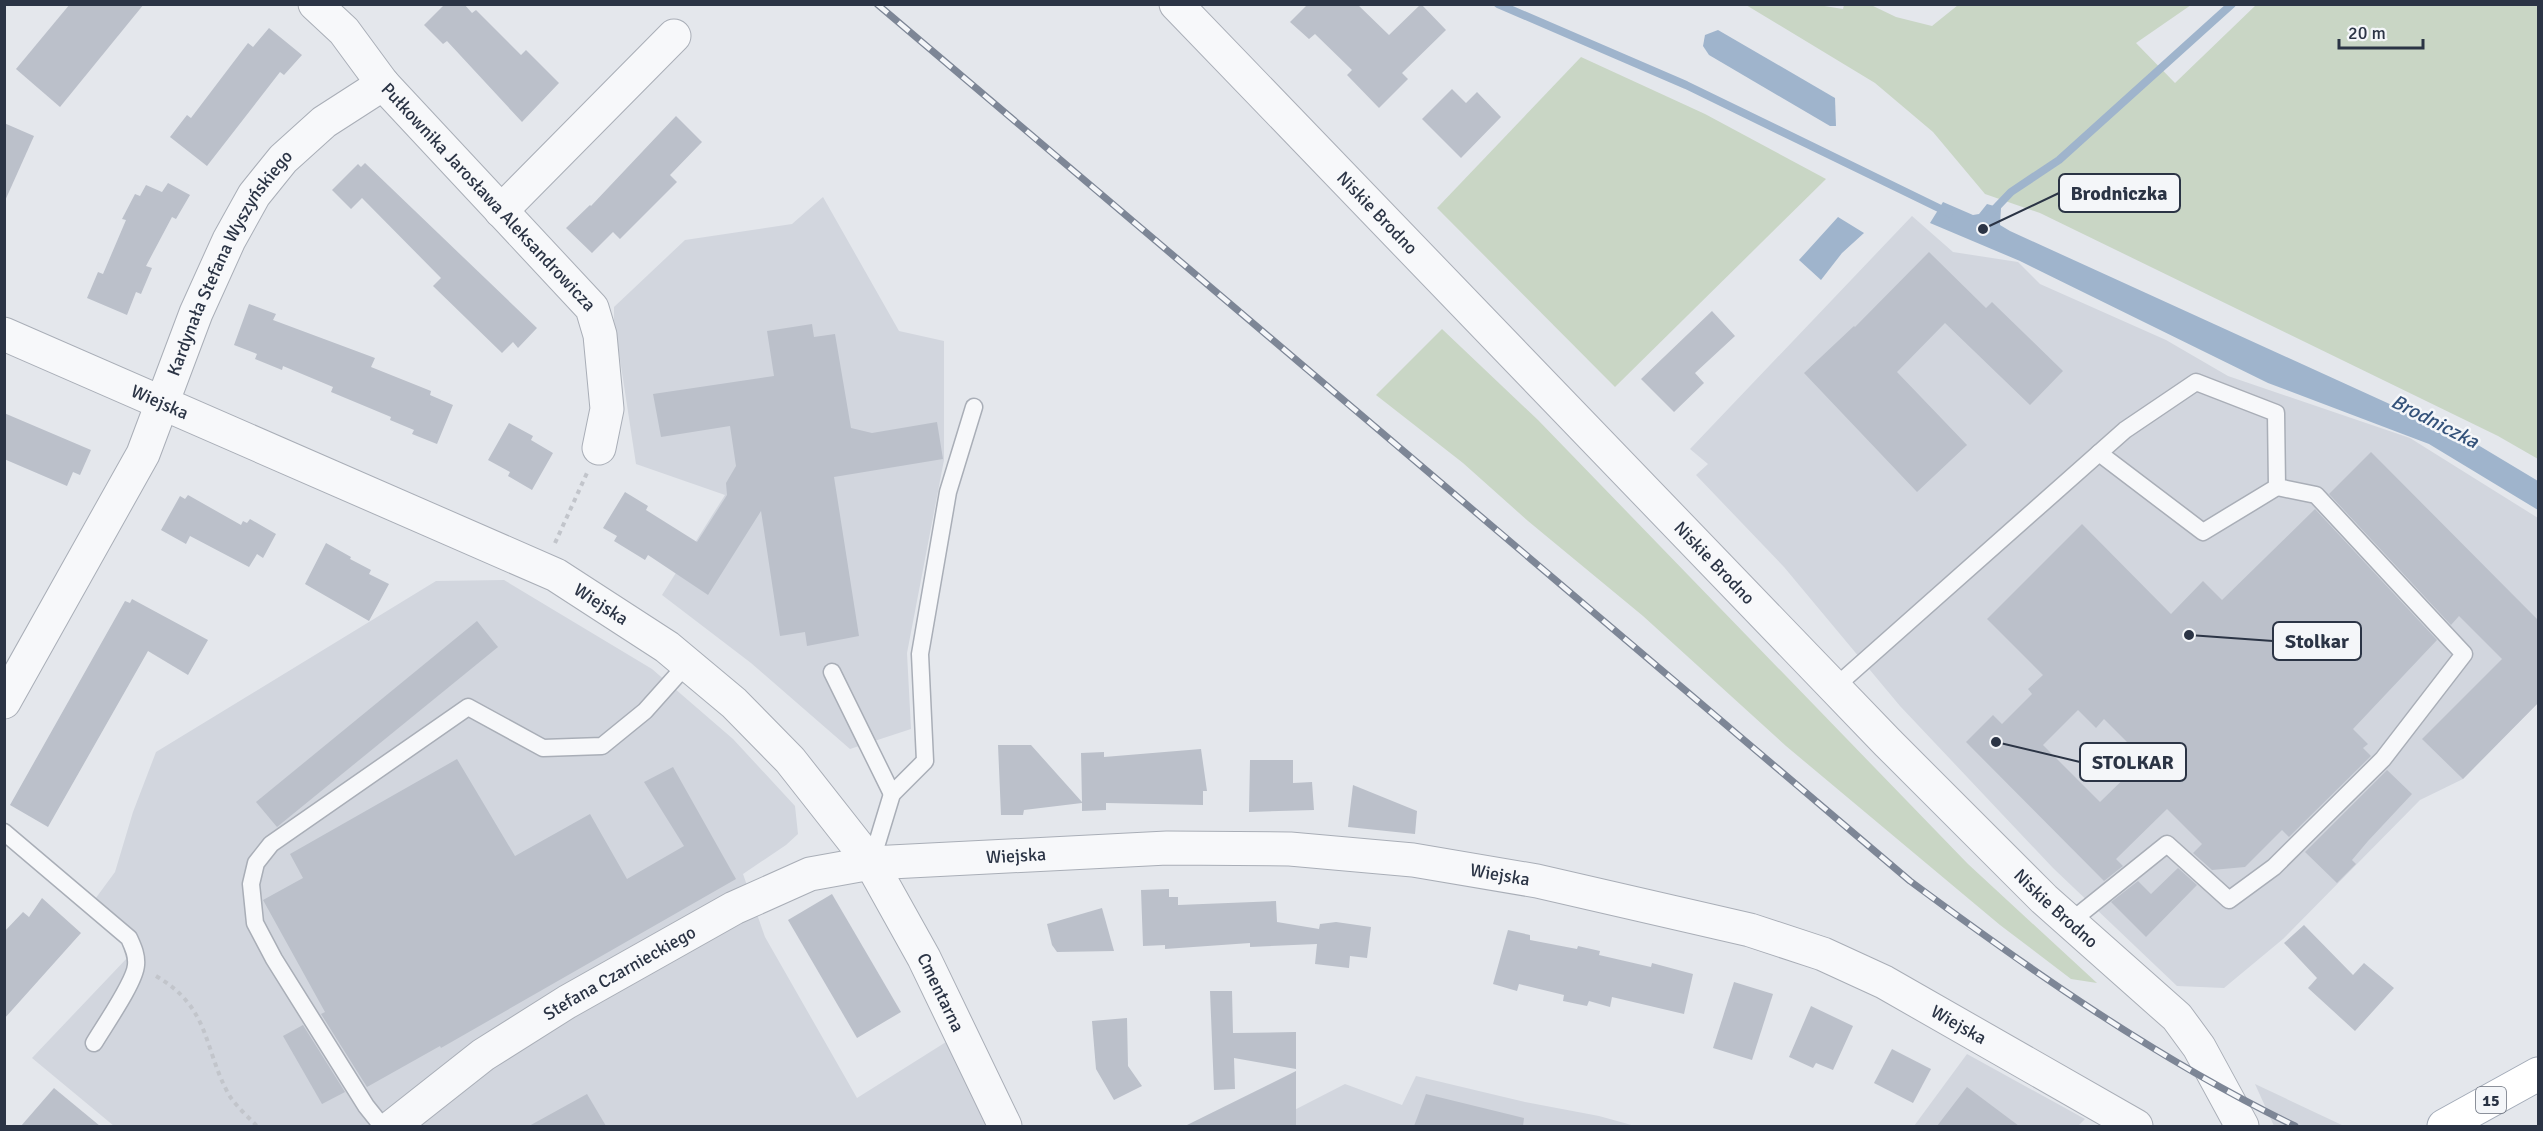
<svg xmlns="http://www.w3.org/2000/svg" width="2543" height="1131" font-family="Signika,sans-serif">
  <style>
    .built { fill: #d2d6de }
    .green { fill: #c9d6c5 }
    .water { fill: #9fb4cc }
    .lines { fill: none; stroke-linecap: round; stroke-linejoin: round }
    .stream { stroke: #9fb4cc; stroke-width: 8 }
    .building { fill: #bbc0ca; fill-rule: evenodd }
    .service-casing { stroke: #a9aeb7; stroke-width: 19 }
    .minor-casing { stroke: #a9aeb7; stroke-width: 35 }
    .tertiary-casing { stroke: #a9aeb7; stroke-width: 35 }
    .primary-casing { stroke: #a3abb8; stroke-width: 35 }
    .path { stroke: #c2c5cb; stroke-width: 4; stroke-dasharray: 4.5 4.5; stroke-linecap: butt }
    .service { stroke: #f7f8fa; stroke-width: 16 }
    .minor { stroke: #f7f8fa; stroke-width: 33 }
    .tertiary { stroke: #f7f8fa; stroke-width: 33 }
    .primary { stroke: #fff; stroke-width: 33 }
    .rail-casing { stroke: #7d8696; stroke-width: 7 }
    .rail { stroke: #f4f6f9; stroke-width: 4.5; stroke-dasharray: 14; stroke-linecap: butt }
    .labels { text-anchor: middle; stroke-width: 5; stroke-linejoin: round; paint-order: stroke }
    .shield { fill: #f4f6f9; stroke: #676e7b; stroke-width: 1.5 }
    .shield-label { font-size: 16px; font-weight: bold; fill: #2b3445 }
    .street-label { font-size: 18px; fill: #2b3445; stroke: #f4f6f9 }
    .water-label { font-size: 20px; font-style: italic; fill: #34527a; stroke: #f4f6f9 }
    .leader { fill: none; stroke: #2b3445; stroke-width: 2 }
    .callout-dot { fill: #2b3445; stroke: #f4f6f9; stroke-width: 2 }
    .callout { fill: #f4f6f9; stroke: #2b3445; stroke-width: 2 }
    .callout-label { font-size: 20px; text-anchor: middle; font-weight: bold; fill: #2b3445 }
  </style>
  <rect width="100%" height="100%" fill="#e4e7ec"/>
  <g class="built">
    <path d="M823 197 899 331 944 341V460L907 653 911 729 850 749 751 663 662 595 725 495 636 464 614 320V307L685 240 792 224Z"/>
    <path d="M1912 216 1953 252 2018 262 2040 284 2166 340 2228 376 2410 438 2538 518V703L2463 779 2420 800 2283 939 2224 988 2177 986 2053 868 1900 706 1784 567 1696 475 1708 464 1690 449Z"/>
    <path d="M504 580 652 669 733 739 795 806 798 834 786 845 743 874 765 937 857 1098 946 1042 989 1126H114L32 1058 128 957 120 937 87 910 115 872 133 812 156 752 436 581Z"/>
    <path d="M1967 1054 2085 1119 2078 1126H1914Z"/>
    <path d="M1416 1076 1525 1102 1599 1116 1635 1126H1263L1345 1084 1402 1105Z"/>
    <path d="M2255 1084 2344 1126H2274Z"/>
  </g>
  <g class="green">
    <path d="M1746 5H1818L1843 9 1844 5H1871L1896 17 1932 26 1958 5H2191L2136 43 2175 83 2256 5H2538V459L2498 436 2040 213 1985 194 1933 132 1875 83Z"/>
    <path d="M1581 57 1705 114 1826 179 1615 387 1437 208Z"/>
    <path d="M1442 329 1538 420 1968 864 2097 983 2071 979 2000 925 1786 746 1643 616 1528 521 1463 463 1376 395Z"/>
  </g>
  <g class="water">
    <path d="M1718 30 1835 98 1836 126H1830L1709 55 1703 46 1705 35Z"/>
    <path d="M1943 202 1973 215 1979 214 1987 204 2001 208 2000 225 2010 231 2473 442 2538 481V510L2429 444 2268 383 2020 261 1930 223Z"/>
    <path d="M1838 217 1864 233 1842 253 1821 280 1799 260Z"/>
  </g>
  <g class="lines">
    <g class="stream">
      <path d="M1498 4 1686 85 1949 213"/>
      <path d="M1990 214 2011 192 2059 160 2232 4"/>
    </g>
  </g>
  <g class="building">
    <path d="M70 4H144L60 107 16 69Z"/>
    <path d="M445 4H464L472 13 476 10 521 55 526 50 559 83 522 122 447 41 443 44 424 25Z"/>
    <path d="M1308 4H1357L1389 35 1421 4 1446 30 1402 73 1408 79 1379 108 1347 75 1352 70 1315 34 1309 39 1290 22Z"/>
    <path d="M269 28 302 55 284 75 280 72 207 166 170 137 187 115 191 118 248 43 253 47Z"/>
    <path d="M1452 89 1466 103 1477 92 1501 117 1461 158 1422 119Z"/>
    <path d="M676 116 702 142 670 175 677 182 620 239 613 232 592 253 566 228 590 205 591 206Z"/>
    <path d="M4 123 34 136 4 203Z"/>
    <path d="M365 163 537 328 518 348 513 342 502 353 433 286 441 278 362 198 351 209 332 190 358 164 361 167Z"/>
    <path d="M168 183 190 195 176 219 172 217 146 266 152 268 141 294 136 292 127 315 87 298 98 272 103 274 126 220 122 219 135 194 140 196 146 185 162 192Z"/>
    <path d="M1929 252 1986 308 1992 302 2063 371 2030 405 1945 323 1897 372 1967 445 1917 492 1804 373 1854 326 1855 327Z"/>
    <path d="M249 304 276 314 273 320 375 358 371 367 431 391 430 395 453 405 437 444 412 434 414 430 390 420 391 417 331 392 333 387 283 366 282 370 255 359 257 354 234 345Z"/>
    <path d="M1712 311 1735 336 1695 373 1704 383 1674 412 1641 379Z"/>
    <path d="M812 324 814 337 835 334 851 428 872 433 937 422 943 459 834 477 859 636 807 646 805 632 780 636 761 511 708 595 648 555 645 560 614 541 617 536 603 528 625 492 648 506 646 510 697 542 727 495 726 483 736 466 730 426 661 437 653 394 774 376 767 331Z"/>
    <path d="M4 413 91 450 80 475 73 472 67 486 4 459Z"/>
    <path d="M509 423 533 436 531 440 553 453 532 490 508 476 510 472 488 460Z"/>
    <path d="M2371 452 2538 620V703L2463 779 2422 739 2502 659 2459 616 2451 625 2329 494Z"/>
    <path d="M188 495 241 525 243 521 247 523 250 519 276 534 263 558 257 554 249 567 190 536 186 544 161 530 180 496 185 499Z"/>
    <path d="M2315 509 2437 640 2353 729 2368 744 2363 748 2371 756 2289 837 2282 830 2245 867 2212 870 2193 853 2202 844 2167 809 2116 859 2123 866 2104 881 1966 742 1993 715 2002 724 2032 694 2028 689 2043 675 1987 619 2082 524 2171 614 2203 581 2222 600ZM2078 710 2096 728 2104 719 2144 759 2100 802 2043 745Z"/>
    <path d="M326 543 351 557 350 559 371 570 369 574 389 584 369 621 305 584Z"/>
    <path d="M132 599 208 640 188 675 148 651 48 827 10 805 125 601 130 603Z"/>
    <path d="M477 621 498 647 277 827 256 802Z"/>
    <path d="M998 745H1031L1082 802 1081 753 1104 752V757L1201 749 1207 791H1203V805L1106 803V810L1082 811V803L1024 810 1023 815H1001Z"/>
    <path d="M457 759 515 856 590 814 627 879 684 846 644 782 673 767 736 879 441 1048 440 1046 367 1087 321 1014 325 1012 263 900 303 878 290 854Z"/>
    <path d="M1250 760H1293V783L1312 782 1314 810 1249 812Z"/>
    <path d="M2387 770 2412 794 2368 841 2352 860 2356 864 2337 883 2305 852Z"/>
    <path d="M1353 785 1417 811 1415 834 1348 827Z"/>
    <path d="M2178 868 2197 885 2146 937 2111 902 2138 881 2151 894Z"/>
    <path d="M1169 889V897H1178V905L1276 901 1277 922 1319 929 1320 924 1336 922 1371 927 1367 958 1350 956 1349 968 1315 964 1317 944 1250 947V943L1165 949V945L1143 946 1141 890Z"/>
    <path d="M832 894 901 1012 857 1038 788 920Z"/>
    <path d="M42 898 81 933 4 1019V932L23 912 29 917Z"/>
    <path d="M1102 908 1114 951 1057 952 1052 945 1047 924Z"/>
    <path d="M2304 925 2353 975 2364 963 2394 988 2355 1031 2308 988 2317 978 2284 943Z"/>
    <path d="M1508 930 1530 935V940L1577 949 1578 946 1600 951 1599 955 1651 967 1652 963 1693 974 1684 1014 1612 997 1610 1007 1589 1001 1587 1006 1563 1001 1564 995 1519 984 1517 991 1493 984Z"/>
    <path d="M1734 982 1773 994 1752 1060 1713 1048Z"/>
    <path d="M1210 991H1232L1233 1033 1296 1032V1069L1234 1058 1235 1089 1214 1090Z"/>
    <path d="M1811 1006 1853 1026 1833 1070 1816 1063 1813 1068 1789 1057Z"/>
    <path d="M1127 1018 1128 1066 1142 1086 1114 1100 1096 1069 1092 1021Z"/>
    <path d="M303 1025 345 1092 322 1104 283 1036Z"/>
    <path d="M1892 1049 1931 1069 1913 1103 1874 1083Z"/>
    <path d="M1296 1071V1126H1185Z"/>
    <path d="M1967 1087 2019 1126H1937Z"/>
    <path d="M54 1088 100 1126H21Z"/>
    <path d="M587 1094 606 1126H529Z"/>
    <path d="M1426 1094 1524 1118 1523 1126H1414Z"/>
  </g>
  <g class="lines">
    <g class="service-casing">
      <g id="service">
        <path d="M2099 453 2203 532 2277 487"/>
        <path d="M832 672 892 794"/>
        <path d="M1835 687 2125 430 2196 382 2276 413 2277 487 2316 495 2464 654 2383 759 2274 867 2229 900 2167 844 2070 922"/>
        <path d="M4 832 129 938C133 947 137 955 136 965 135 982 104 1026 94 1043"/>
        <path d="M871 863 892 794 925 761 920 654 948 492 974 407"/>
        <path d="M382 1126 366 1106 274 959 255 923 251 884 256 863 271 844 468 707 543 748 602 746 645 711 687 664"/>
      </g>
    </g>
    <g class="minor-casing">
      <g id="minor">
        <path id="s1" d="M315 4 344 31 383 84 592 308 600 335 607 409 599 448"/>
        <path d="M501 211 674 36"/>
        <path id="s2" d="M4 334 556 575 667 647 734 703 790 760 871 863 924 958 1005 1126"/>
        <path id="s3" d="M4 702 143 454 196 313 229 240 254 195 283 159 324 122 383 84"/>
        <path id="s4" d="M393 1126 483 1055 567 1002 734 908 810 874 871 863 1167 848 1290 849 1413 860 1537 881 1750 930 1823 954 1884 982 2136 1126"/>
      </g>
    </g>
    <g class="tertiary-casing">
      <g id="tertiary">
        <path id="s5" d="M1176 4 1887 742 2044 899 2177 1017 2199 1047 2242 1126"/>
      </g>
    </g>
    <g class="primary-casing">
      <path id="primary" d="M2444 1126 2538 1074"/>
    </g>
    <g class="path">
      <path d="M555 543 587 473"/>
      <path d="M156 976C211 1008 203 1048 229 1095 236 1106 248 1117 257 1126"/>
    </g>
    <use href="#service" class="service"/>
    <use href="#minor" class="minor"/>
    <use href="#tertiary" class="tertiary"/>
    <use href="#primary" class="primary"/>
    <g class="rail-casing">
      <path id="rail" d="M877 4 1910 881C2033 972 2157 1059 2295 1126"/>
    </g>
    <use href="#rail" class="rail"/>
  </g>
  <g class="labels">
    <rect class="shield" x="2476" y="1087" width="30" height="26" rx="4.5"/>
    <g class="shield-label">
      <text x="2491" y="1106">15</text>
    </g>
    <g class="street-label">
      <text dy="6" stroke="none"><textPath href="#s1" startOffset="260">Pułkownika Jarosława Aleksandrowicza</textPath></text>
      <text dy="6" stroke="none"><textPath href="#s5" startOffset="290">Niskie Brodno</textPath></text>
      <text dy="6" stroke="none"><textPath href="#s3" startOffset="495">Kardynała Stefana Wyszyńskiego</textPath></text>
      <text dy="6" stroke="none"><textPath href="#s2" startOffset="170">Wiejska</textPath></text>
      <text dy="6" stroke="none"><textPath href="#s5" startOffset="776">Niskie Brodno</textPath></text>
      <text dy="6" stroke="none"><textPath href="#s2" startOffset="656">Wiejska</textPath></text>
      <text dy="6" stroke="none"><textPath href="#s4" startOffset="696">Wiejska</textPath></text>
      <text dy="6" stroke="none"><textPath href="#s4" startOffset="1182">Wiejska</textPath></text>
      <text dy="6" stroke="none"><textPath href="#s5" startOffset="1262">Niskie Brodno</textPath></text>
      <text dy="6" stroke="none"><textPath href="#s4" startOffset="274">Stefana Czarnieckiego</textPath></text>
      <text dy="6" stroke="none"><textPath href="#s2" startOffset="1180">Cmentarna</textPath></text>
      <text dy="6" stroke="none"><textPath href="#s4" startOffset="1668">Wiejska</textPath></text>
    </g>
    <g class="water-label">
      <text transform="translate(2435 421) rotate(27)" y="7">Brodniczka</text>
    </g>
  </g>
  <path class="leader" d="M1983 229L2059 193M2189 635L2273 641M1996 742L2080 762"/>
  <g class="callout-dot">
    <circle cx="1983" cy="229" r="6"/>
    <circle cx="2189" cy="635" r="6"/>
    <circle cx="1996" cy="742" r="6"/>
  </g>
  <g class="callout">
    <rect x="2059" y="174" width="121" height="38" rx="6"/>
    <rect x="2273" y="622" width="88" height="38" rx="6"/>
    <rect x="2080" y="743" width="106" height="38" rx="6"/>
  </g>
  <g class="callout-label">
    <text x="2119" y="200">Brodniczka</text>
    <text x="2317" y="648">Stolkar</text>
    <text x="2133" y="769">STOLKAR</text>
  </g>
  <rect width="2543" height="1131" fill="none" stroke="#2b3445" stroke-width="12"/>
  <path d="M2339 39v9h84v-9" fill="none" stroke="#2b3445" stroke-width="3"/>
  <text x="2348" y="39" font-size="18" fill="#2b3445" stroke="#f4f6f9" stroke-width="4.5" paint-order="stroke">20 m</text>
</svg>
